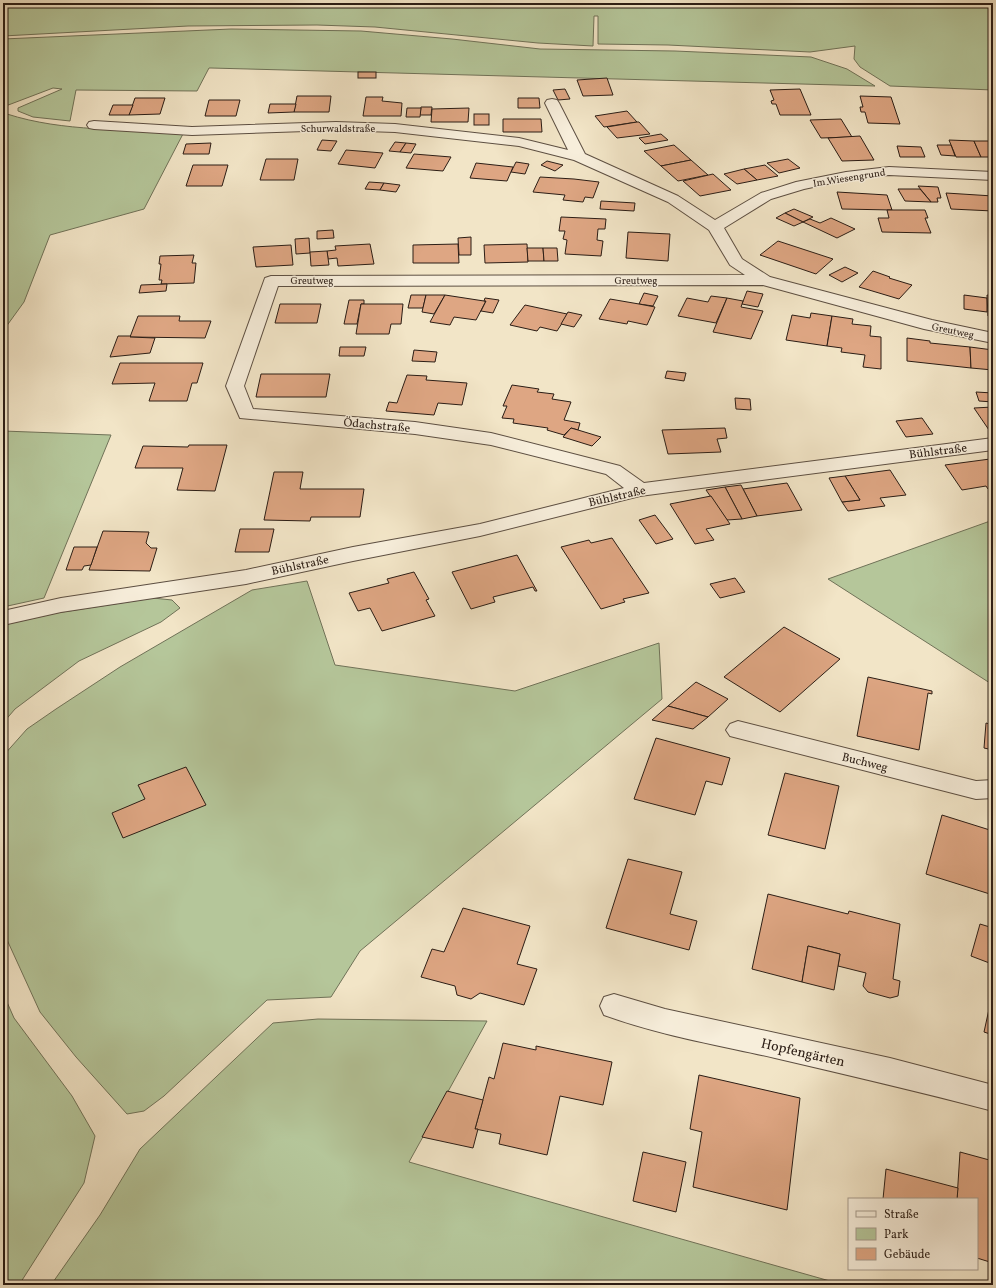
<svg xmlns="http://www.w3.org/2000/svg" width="996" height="1288" font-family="Vollkorn,serif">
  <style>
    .green { fill: #b5c69a; stroke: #707258 }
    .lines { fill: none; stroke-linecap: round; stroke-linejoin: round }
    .stream { fill: #6e7e77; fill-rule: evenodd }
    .building { fill: #dea683; stroke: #2b1d15 }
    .minor-casing { stroke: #5d4f42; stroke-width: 2 }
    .minor { fill: #f7eedb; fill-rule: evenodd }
    .labels { text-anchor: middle; stroke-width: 3; stroke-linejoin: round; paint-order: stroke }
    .far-street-label { font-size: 10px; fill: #2b1d15; stroke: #f7eedb }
    .street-label { font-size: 12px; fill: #2b1d15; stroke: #f7eedb }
    .near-street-label { font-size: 14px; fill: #2b1d15; stroke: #f7eedb }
  </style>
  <rect width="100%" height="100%" fill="#f2e5c7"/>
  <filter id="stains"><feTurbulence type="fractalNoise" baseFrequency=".005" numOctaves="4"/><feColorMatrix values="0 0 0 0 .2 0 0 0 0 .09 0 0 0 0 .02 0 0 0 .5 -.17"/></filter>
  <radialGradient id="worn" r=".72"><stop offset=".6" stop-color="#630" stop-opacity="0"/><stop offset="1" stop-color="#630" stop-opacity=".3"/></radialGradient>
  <g class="green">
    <path d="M3 3H993V90L890 86 860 67 854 59 855 46 810 52 668 45 598 44V16H594L593 46 538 43 375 27 317 25 188 26 3 36Z"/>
    <path d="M231 29 361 31 452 39 540 49 675 51 811 57 847 69 875 86 211 68H209L197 91 76 90 70 121 33 117 18 111V108L62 89 53 88 3 107V39Z"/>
    <path d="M7 114C63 132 126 129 184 132L144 209 50 235 24 302 3 331V116Z"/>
    <path d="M3 431 111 435 44 598 3 607Z"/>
    <path d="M993 520V685L828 579Z"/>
    <path d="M307 581 335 665 515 691 659 643 662 699 360 951 331 997 267 1000 164 1096 144 1111 127 1114 76 1057 40 1012 3 931V756L27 729 56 709 120 667 252 590Z"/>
    <path d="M153 598 172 600 180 608 161 622 79 661 15 709 3 723V625L56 613Z"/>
    <path d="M3 993 14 1018 72 1096 95 1136 84 1183 19 1285H3Z"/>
    <path d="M318 1019 487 1021 409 1162 844 1285H51L100 1215 140 1149 273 1023Z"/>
  </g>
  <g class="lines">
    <g class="stream">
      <path d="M13 3H23L3 10V6Z"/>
      <path d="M419 3H607L604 5 462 7 422 5Z"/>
      <path d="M872 3H901L898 5H875Z"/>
      <path d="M985 3H993V5Z"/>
    </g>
  </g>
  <g class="building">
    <rect x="358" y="72" width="18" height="6"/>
    <path d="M607 78 613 95 583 96 577 80Z"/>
    <path d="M565 89 570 99 558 100 553 90Z"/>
    <path d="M800 89 811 115H780L776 104H772L771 101 774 100 770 90Z"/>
    <path d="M297 96H331L329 112H294Z"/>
    <path d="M860 96 891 97 900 124 868 123 865 112H861L860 107H863Z"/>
    <path d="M366 97H383L382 101 402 103 401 116H363Z"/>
    <path d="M135 98H165L160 114 129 115Z"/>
    <path d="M518 98H539L540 108H518Z"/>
    <path d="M209 100H240L236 116H205Z"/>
    <path d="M270 104H296L294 112 268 113Z"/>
    <path d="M113 105H133L129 115H109Z"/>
    <path d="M421 107H432L431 115H420Z"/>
    <path d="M407 108H421L420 117H406Z"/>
    <path d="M469 108 468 122H431L432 109Z"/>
    <path d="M627 111 637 122 604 127 595 116Z"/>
    <rect x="474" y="114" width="15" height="11"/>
    <path d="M503 119H541L542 132H503Z"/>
    <path d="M841 119 852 137 821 138 810 120Z"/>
    <path d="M637 122H639L650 134 617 138 607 127Z"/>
    <path d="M661 134 668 140 645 144 639 138Z"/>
    <path d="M860 136 874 160 842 161 828 138Z"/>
    <path d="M322 140 337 141 331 151 317 150Z"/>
    <path d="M949 140 974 141 981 157H956Z"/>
    <path d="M974 141H993V157H981Z"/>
    <path d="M395 142 406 143 400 152 389 151Z"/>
    <path d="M211 143 209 154H183L186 144Z"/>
    <path d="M406 143 416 144 411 153 400 152Z"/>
    <path d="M674 145 691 160 661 166 644 151Z"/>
    <path d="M937 145H951L955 156 941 155Z"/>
    <path d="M897 146 921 147 925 157H900Z"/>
    <path d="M346 150 383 153 375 168 338 164Z"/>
    <path d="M414 154 451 157 443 171 406 168Z"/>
    <path d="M266 159H298L294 180H260Z"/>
    <path d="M788 159 800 168 779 173 767 163Z"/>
    <path d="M691 160 708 175 678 181 661 166Z"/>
    <path d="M547 161 563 165 555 171 541 165Z"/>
    <path d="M516 162 529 164 525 174 511 172Z"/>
    <path d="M476 163 513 167 507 181 470 178Z"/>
    <path d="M193 165H228L222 186H186Z"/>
    <path d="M765 165 778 176 757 180 744 169Z"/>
    <path d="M744 169 757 180 737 184 724 174Z"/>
    <path d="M713 174 731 190 700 196 683 181Z"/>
    <path d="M540 177 574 179 599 182 593 198 585 197 583 202 563 200 565 195 533 192Z"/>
    <path d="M369 182 384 183 380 190 365 189Z"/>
    <path d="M384 183 400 185 396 192 380 190Z"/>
    <path d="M918 186 938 187 941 198H937L938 202H931Z"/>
    <path d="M898 189H920L931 202 905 201Z"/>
    <path d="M837 192 887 195 892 210 842 209Z"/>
    <path d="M946 193 993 196V211L951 209Z"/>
    <path d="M601 201 635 203 634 211 600 209Z"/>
    <path d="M794 209 813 217 803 222 785 213Z"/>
    <path d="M887 210H925L928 218H925L931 233 882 232 878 218H889Z"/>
    <path d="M785 213 803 222 794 226 776 218Z"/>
    <path d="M561 217 606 219 605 229H598L597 240 603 241 601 256 565 254 567 240 563 239 565 231H559Z"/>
    <path d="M831 218 855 229 837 238 803 222 810 219 820 223Z"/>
    <path d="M333 230 334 238 317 239V231Z"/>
    <path d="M628 232 670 234 668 261 626 258Z"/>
    <path d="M471 237V255H459L458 238Z"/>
    <path d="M309 238 310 253 296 254 295 239Z"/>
    <path d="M778 241 833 259 816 274 760 255Z"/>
    <path d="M370 244 374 264 338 266 337 258 328 259 327 251 336 250 335 246Z"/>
    <path d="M458 244 459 263H413V245Z"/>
    <path d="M527 244 528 262 485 263 484 245Z"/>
    <path d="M291 245 293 265 256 267 253 247Z"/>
    <path d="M527 248H543L544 261H528Z"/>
    <path d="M543 248H557L558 261H544Z"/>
    <path d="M327 251 329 265 311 266 310 252Z"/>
    <path d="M194 255 192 263H196L194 283 161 284 162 280H159L161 264H159L160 256Z"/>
    <path d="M845 267 858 273 842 282 829 275Z"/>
    <path d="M873 271 890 277 889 278 912 285 899 299 859 287Z"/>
    <path d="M167 284 166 291 139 293 141 285Z"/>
    <path d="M747 291 763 294 758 307 742 304Z"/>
    <path d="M644 293 658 296 653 306 639 304Z"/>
    <path d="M411 295H426L423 308H408Z"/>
    <path d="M426 295H445L434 314 422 312Z"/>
    <path d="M445 295 484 301H486L476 320 454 317 450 325 430 322Z"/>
    <path d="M964 295 987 298V312L964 309Z"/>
    <path d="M987 295 993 296V317L988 316Z"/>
    <path d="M711 296 727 298 716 323 678 316 687 298 708 302Z"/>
    <path d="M485 298 499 300 493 313 481 311 486 301H484Z"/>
    <path d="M727 298 743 301 741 307 763 311 751 339 713 332Z"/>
    <path d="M610 299 639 304 655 307 647 325 628 321 627 324 599 319Z"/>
    <path d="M349 300H364V304H361L357 324H344Z"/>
    <path d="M280 304H321L317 323H275Z"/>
    <path d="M361 304H403L401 324H391L389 334H356Z"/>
    <path d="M525 305 567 314H568L557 331 540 327 537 331 510 325Z"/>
    <path d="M568 312 582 315 574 327 561 324Z"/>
    <path d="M811 313 832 316 827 346 786 340 792 315 810 318Z"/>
    <path d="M138 316H180L179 321H211L205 338 130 337Z"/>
    <path d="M832 316 853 319 852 324 871 326 870 336 881 337V369L863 367 865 355 841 352 842 348 827 346Z"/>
    <path d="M118 336H131L130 337 155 338 150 353 110 357Z"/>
    <path d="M907 338 930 341V343L970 347 971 368 907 361Z"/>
    <path d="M340 347H366L364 356H339Z"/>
    <path d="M970 347 993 350V370L971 368Z"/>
    <path d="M414 350 437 352 435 362 412 361Z"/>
    <path d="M120 363H203L197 383H192L187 401H149L155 383 112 384Z"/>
    <path d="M667 371 686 373 684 381 665 378Z"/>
    <path d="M261 374H330L326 397H256Z"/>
    <path d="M407 375 427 376 426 380 467 383 462 405 438 403 434 415 386 411 389 402 397 403Z"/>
    <path d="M512 385 539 389 537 392 554 394 552 399 571 402 564 420 580 423 578 430 571 428 564 435 547 430 548 428 513 423 514 419 502 418 507 406H503Z"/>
    <path d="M976 392 993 393V402L979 401Z"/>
    <path d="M735 398 750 399 751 410 736 409Z"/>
    <path d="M993 407V429L989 430 974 408Z"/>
    <path d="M922 418 933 434 906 437 896 421Z"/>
    <path d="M571 428 578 430 601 437 592 446 563 437Z"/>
    <path d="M725 428 727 438 717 439 721 452 668 454 662 430Z"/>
    <path d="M189 445H227L215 491 177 490 183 468H135L143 446 188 447Z"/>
    <path d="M990 459 993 464V489H988L986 486 962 490 945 465Z"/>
    <path d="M890 470 906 495 880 498 885 506 848 511 842 502 860 500 845 476Z"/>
    <path d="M274 472H303L300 489H364L360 517H311L310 521 264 520Z"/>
    <path d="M845 476 860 500 842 502 829 478Z"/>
    <path d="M787 483 802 510 757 516 743 489Z"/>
    <path d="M741 485 743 489 757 516 742 519 725 487Z"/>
    <path d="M725 487 742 519 727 520 706 490Z"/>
    <path d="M711 496 730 524 706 529 714 540 695 544 670 504Z"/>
    <path d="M655 515 673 539 656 544 639 520Z"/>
    <path d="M240 529H274L269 552H235Z"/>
    <path d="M103 531 149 532 146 543 151 548H157L150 571 89 570Z"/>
    <path d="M612 538 649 593 623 599 625 602 601 609 561 547 589 540 591 543Z"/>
    <path d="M74 547H97L91 565 84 566 82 570H66Z"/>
    <path d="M517 555 537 591H535L533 587 493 597 495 602 471 609 452 572Z"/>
    <path d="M414 572 429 599 426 600 435 616 382 631 370 608 358 611 349 593 389 583 387 579Z"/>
    <path d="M735 578 745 592 720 598 710 584Z"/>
    <path d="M784 627 840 659 780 712 724 677Z"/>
    <path d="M868 677 932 691V694L928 693 919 750 857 736Z"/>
    <path d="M696 682 728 699 708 717 668 706Z"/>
    <path d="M668 706 708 717 693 729 652 720Z"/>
    <path d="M986 723 993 725V750L984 748Z"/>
    <path d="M656 738 730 758 722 785 706 781 695 815 634 799Z"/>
    <path d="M186 767 206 805 123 838 112 813 145 799 138 785Z"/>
    <path d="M785 773 839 786 825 849 768 835Z"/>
    <path d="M942 815 993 831V895L926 874Z"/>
    <path d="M628 859 682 872 670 914 697 921 689 950 606 928Z"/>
    <path d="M768 894 848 914 849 911 900 924 893 979 900 981 898 996 890 998 868 992 863 986 866 973 838 966 840 954 808 946 802 982 752 969Z"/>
    <path d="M463 908 530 926 517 964 537 969 524 1005 480 993 471 999 457 995 455 986 421 977 432 949 444 952Z"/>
    <path d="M980 924 993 928 992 964 971 956Z"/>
    <path d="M808 946 840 954 834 990 802 982Z"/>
    <path d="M993 991V1035L984 1032Z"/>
    <path d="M503 1043 536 1050V1046L612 1062 603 1105 560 1096 547 1155 499 1144 501 1134 475 1129 489 1077 494 1079Z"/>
    <path d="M699 1075 800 1098 787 1210 693 1187 702 1132 690 1129Z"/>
    <path d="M447 1091 483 1100 475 1129H478L473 1148 422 1137Z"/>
    <path d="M643 1152 686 1162 676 1212 633 1201Z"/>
    <path d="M960 1152 993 1161V1263L977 1258V1199H957Z"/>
    <path d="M886 1169 958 1188 957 1199H883Z"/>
  </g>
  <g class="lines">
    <g class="minor-casing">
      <g id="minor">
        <path d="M552 99 557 100 559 103 585 154 678 196 715 220 761 193 796 182 846 172 889 167 993 172V180L889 175 846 180 804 189 771 199 724 228 742 259 770 277 932 320 993 333V343L924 329 763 285 278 286 244 386 253 409 415 422 491 433 620 466 644 483 993 438V450L640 496 480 536 353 561 246 584 61 612 3 625V611L61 598 246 570 353 547 480 524 624 488 606 474 491 445 415 434 240 418 226 386 265 278 271 276 745 275 730 265 709 230 668 202 574 160 519 146 395 132 336 130 192 135 94 129 89 128 87 125 89 122 94 121 192 127 336 122 395 124 519 138 568 150 545 103 547 100Z"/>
        <path d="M738 721 976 781 993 780V798L976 799 730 736 726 730 730 724Z"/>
        <path d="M614 994 665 1009 890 1058 993 1085V1111C921 1092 848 1075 775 1058 718 1045 659 1035 604 1015L600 1006 604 997Z"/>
      </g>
    </g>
    <use href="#minor" class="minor"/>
  </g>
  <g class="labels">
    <g class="far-street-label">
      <text x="338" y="132">Schurwaldstraße</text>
      <text transform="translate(849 177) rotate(-9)" y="4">Im Wiesengrund</text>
      <text x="312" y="284">Greutweg</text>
      <text x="636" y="284">Greutweg</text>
      <text transform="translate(953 330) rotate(12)" y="4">Greutweg</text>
    </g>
    <g class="street-label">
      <text transform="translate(377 425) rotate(5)" y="4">Ödachstraße</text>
      <text transform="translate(938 451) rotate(-7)" y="4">Bühlstraße</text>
      <text transform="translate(617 496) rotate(-13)" y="4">Bühlstraße</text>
      <text transform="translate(300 565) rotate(-12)" y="4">Bühlstraße</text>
      <text transform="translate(865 762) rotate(14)" y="4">Buchweg</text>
    </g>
    <g class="near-street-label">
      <text transform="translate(803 1052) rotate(13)" y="5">Hopfengärten</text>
    </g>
  </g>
  <rect width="996" height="1288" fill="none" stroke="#f2e5c7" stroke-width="16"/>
  <rect x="4" y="4" width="988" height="1280" fill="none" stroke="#2b1d15" stroke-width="2"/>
  <rect x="8" y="8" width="980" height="1272" fill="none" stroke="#2b1d15"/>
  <rect x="848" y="1198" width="130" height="72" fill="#f7eedb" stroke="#a59a8c"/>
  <rect x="856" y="1211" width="20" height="6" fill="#f7eedb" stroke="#a59a8c"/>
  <text x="884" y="1218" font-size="12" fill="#2b1d15">Straße</text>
  <rect x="856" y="1228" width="20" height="12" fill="#b5c69a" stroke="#a59a8c"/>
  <text x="884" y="1238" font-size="12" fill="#2b1d15">Park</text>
  <rect x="856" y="1248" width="20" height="12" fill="#dea683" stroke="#a59a8c"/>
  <text x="884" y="1258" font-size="12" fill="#2b1d15">Gebäude</text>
  <rect width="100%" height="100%" filter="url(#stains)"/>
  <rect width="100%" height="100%" fill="url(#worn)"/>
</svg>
